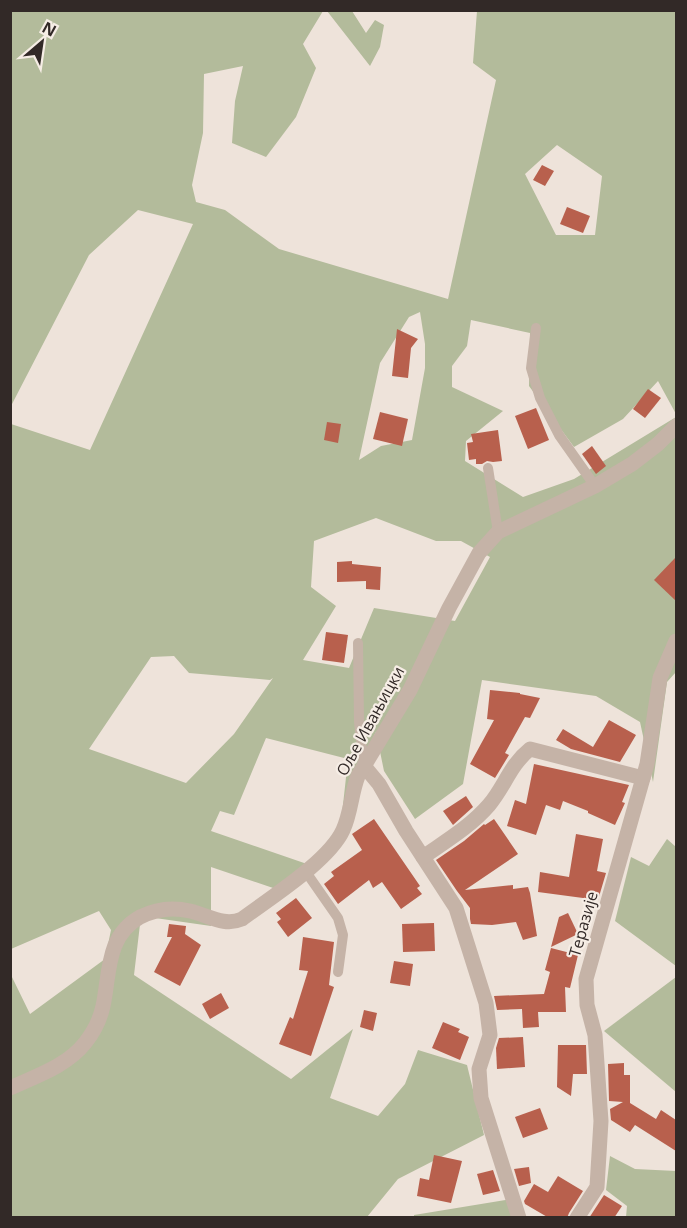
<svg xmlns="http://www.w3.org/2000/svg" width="687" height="1228" font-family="'Open Sans',sans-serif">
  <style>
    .green { fill: #b3bb9b; fill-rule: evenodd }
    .building { fill: #b8604d }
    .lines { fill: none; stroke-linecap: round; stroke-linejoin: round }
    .service { stroke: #c5b3a7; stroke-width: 10 }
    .minor { stroke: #c5b3a7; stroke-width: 15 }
    .tertiary { stroke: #c5b3a7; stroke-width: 15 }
    .labels { text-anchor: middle; stroke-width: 4.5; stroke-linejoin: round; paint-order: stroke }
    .street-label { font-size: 16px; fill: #322927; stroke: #f6ede5 }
  </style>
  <rect width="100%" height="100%" fill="#eee3da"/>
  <g class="green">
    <path d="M10 11H323L303 44 316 68 296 117 266 157 232 143 235 101 243 66 204 74 203 133 192 185 196 202 225 210 279 249 448 299 496 80 473 63 477 11H676V414L658 381 623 419 574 447 529 386 530 333 471 320 467 346 452 366V387L503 411 466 441 465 461 523 497 574 479 676 417V672L667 682 653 782 640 722 596 696 482 680 463 784 415 819 384 771 376 732 366 752 342 814 348 759 266 738 234 815 220 811 211 831 307 864 279 890 211 867V926L141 916 134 975 291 1079 353 1029 330 1098 378 1116 405 1084 418 1050 467 1065 484 1135 398 1179 367 1217H11V975L30 1014 105 959 111 930 99 911 11 949V424L90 450 193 224 138 210 89 255 11 406ZM557 145 602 176 595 235H556L525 174ZM420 312 425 344V368L412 440 381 446 359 460 380 363 409 317ZM376 518 436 541H461L490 557 455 621 374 608 349 668 303 660 336 606 311 587 314 541ZM174 656 189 673 270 680 273 678 234 734 186 783 89 749 151 657Z"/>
    <path d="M327 11H352L366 33 375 20 384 25 380 47 370 66Z"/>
    <path d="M667 839 676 847V966L615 921 631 857 649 866Z"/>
    <path d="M676 977V1092L604 1031Z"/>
    <path d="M610 1156 635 1169 676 1171V1217H626L627 1206 606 1190Z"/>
    <path d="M518 1198 525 1217 414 1218V1215Z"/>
  </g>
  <g class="building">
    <path d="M542 165 554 171 545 186 533 180Z"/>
    <path d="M567 207 590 216 583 233 560 224Z"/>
    <path d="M397 329 418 339 411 348 408 378 392 376Z"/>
    <path d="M648 389 661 398 645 418 633 409Z"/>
    <path d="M536 408 549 440 528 449 515 416Z"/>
    <path d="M380 412 408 419 402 446 373 439Z"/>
    <path d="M327 422 341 424 338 443 324 440Z"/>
    <path d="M498 430 502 461 493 462 487 461 482 464H476V459L469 460 467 443 473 442 471 434Z"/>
    <path d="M592 446 606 466 596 474 582 454Z"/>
    <path d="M676 557V601L654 580Z"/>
    <path d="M352 561V564L381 567 380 590 366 589V581L337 582V562Z"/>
    <path d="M326 632 348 635 344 663 322 660Z"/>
    <path d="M490 690 520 693V694L540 698 530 718 525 717 505 753 509 755 495 778 470 764 494 720 487 719Z"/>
    <path d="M609 720 636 735 620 762 571 749 556 740 563 729 593 747Z"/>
    <path d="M534 764 629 785 622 802 625 803 615 825 588 813V811L563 801 560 810 546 805 536 835 507 826 515 800 526 804Z"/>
    <path d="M466 796 473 807 453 825 443 811Z"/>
    <path d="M374 819 420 886 417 888 422 894 401 909 382 882 373 888 369 880 338 904 324 884 334 876 331 872 362 850 352 834Z"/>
    <path d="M494 819 518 854 465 890 513 885V889L528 887 530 893 537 936 523 940 516 922 492 925 471 924 470 919V908L457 891 436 860 464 841 484 824 485 825Z"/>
    <path d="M576 834 603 839 597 871 606 873 598 900 538 892 540 872 569 877Z"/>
    <path d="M296 898 312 918 288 937 277 922 281 919 276 913Z"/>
    <path d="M568 913 578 934 551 947 559 917Z"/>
    <path d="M434 923 435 951 403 952 402 924Z"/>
    <path d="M169 924 186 926 185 934 201 945 180 986 154 972 172 937H167Z"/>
    <path d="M303 937 334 942 329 985 334 987 311 1056 279 1044 290 1017 293 1019 308 971 299 970Z"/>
    <path d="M551 948 578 955 570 988 565 987 566 1012H538L539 1027 523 1028 522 1009 497 1010 494 996 544 994 550 972 545 970Z"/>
    <path d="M394 961 413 964 410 986 390 983Z"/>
    <path d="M221 993 229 1008 210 1019 202 1004Z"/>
    <path d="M364 1010 377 1013 373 1031 360 1027Z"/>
    <path d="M443 1022 460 1029 458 1032 469 1037 460 1060 432 1048Z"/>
    <path d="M523 1037 525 1067 497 1069 496 1048 499 1038Z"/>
    <path d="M558 1045H586L587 1074H573L571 1096 557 1087Z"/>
    <path d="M624 1063V1075H630V1103L656 1119 661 1110 676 1120V1151L635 1125 630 1132 611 1120 610 1109 623 1102 609 1101 608 1064Z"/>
    <path d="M540 1108 548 1129 523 1138 515 1117Z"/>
    <path d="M434 1155 462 1161 451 1203 417 1196 420 1178 429 1180Z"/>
    <path d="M529 1167 531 1183 519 1186 514 1169Z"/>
    <path d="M493 1170 500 1191 483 1195 477 1174Z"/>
    <path d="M558 1176 583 1191 569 1213 567 1218H549L525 1204 524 1201 534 1184 548 1192Z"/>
    <path d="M604 1195 622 1206 614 1218H589Z"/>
  </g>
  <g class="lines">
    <g class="service">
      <path d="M536 328 531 368 540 398 559 435 595 486"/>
      <path d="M488 468 498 532"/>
      <path d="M358 643 359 722 364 766"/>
      <path d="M306 872 338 918 343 935 338 972"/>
    </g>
    <g class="minor">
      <path d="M364 766 379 784 406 831 456 908 486 1003 490 1035 479 1069 481 1098 519 1218"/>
      <path d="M423 857C446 841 471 826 489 805 505 786 510 765 530 749L643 778"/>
      <path d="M10 1088C36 1076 67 1066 85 1043 93 1033 100 1020 103 1006 110 973 106 936 140 917 156 909 173 907 190 911 208 915 224 927 242 919 270 898 329 861 343 830 351 813 351 794 358 776L410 690 449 608 479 553 498 532 595 486 632 464 658 444 676 426"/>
    </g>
    <path class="tertiary" d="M577 1218 597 1187 601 1121 595 1035 587 1005 586 979 647 764 660 678 676 641"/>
  </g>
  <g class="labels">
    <g class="street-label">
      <text transform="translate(370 721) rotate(-61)" y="6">Оље Ивањицки</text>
      <text transform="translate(583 924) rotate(-74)" y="6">Теразије</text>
    </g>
  </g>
  <rect width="687" height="1228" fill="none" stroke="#322927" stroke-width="24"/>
  <g transform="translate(42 42) rotate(29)" stroke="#f6ede5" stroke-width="4.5" paint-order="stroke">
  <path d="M0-4.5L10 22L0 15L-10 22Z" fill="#322927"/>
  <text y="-9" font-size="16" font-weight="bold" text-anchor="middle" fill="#322927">N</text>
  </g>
</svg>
